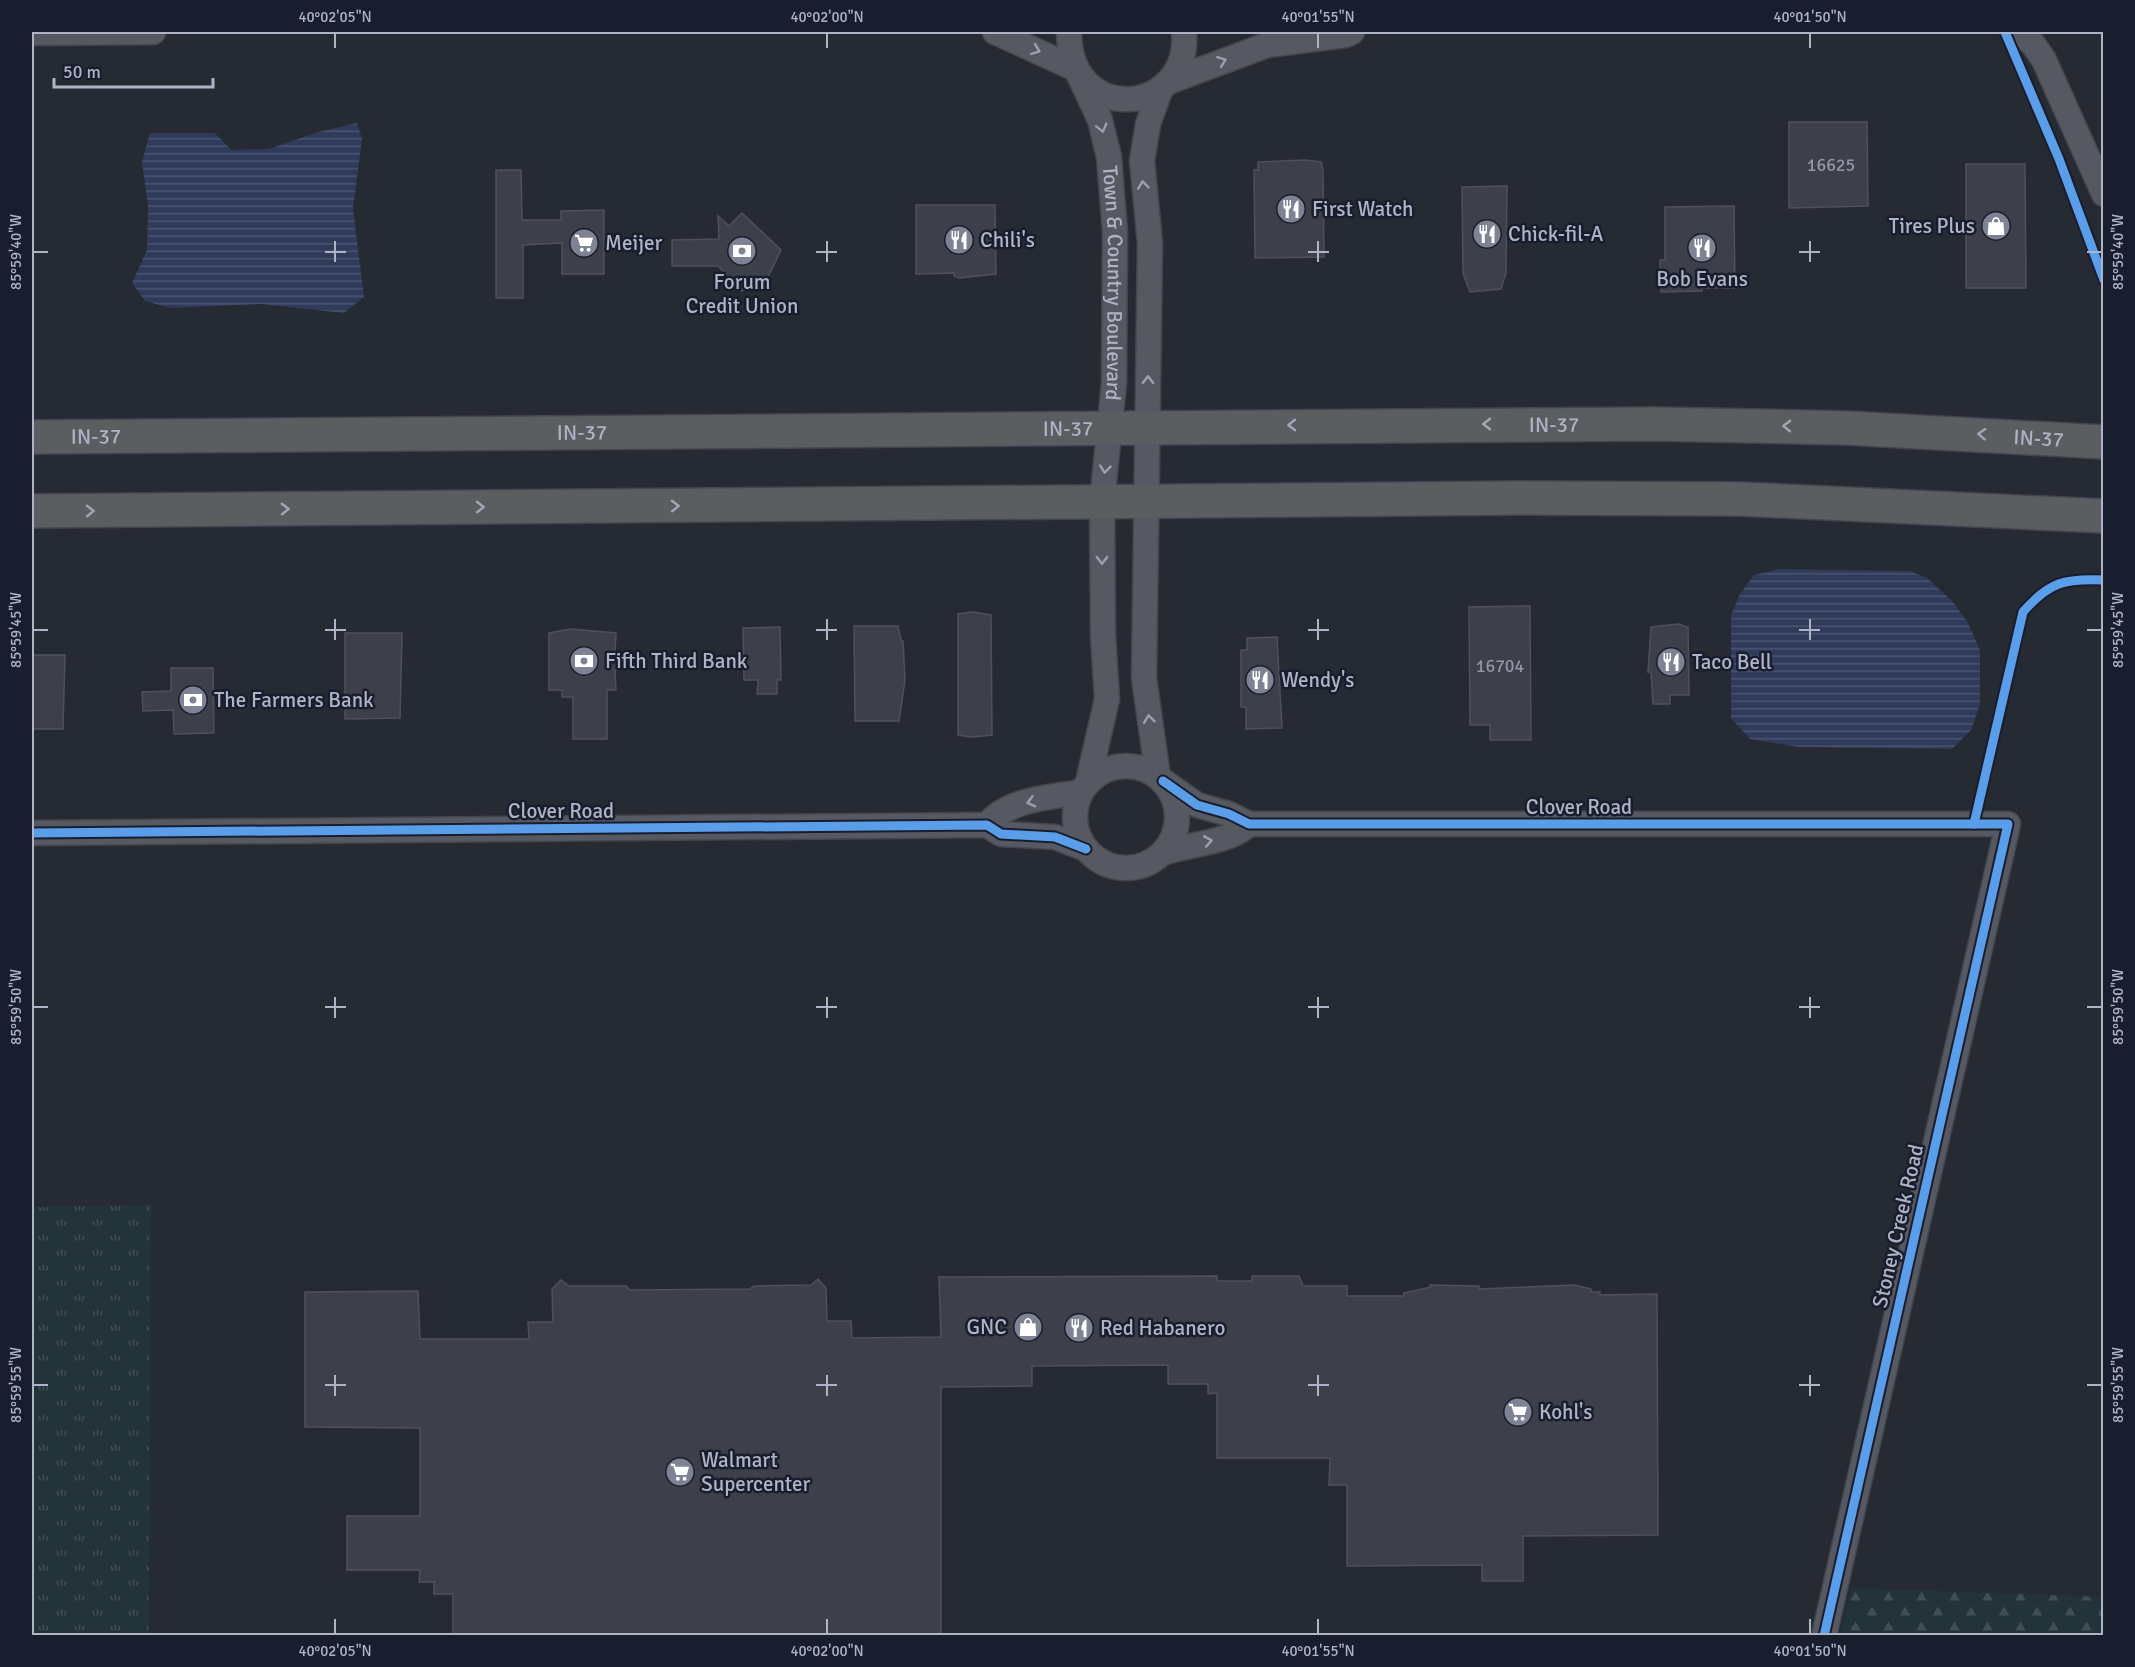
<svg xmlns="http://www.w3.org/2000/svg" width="2135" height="1667" font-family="Signika,sans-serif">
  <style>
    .forest { fill: url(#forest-firs) }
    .park { fill: url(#park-tufts) }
    .water { fill: url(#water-rules) }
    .building { fill: #3d404a; stroke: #4d515c; stroke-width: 1.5 }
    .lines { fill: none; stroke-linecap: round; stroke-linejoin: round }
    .minor-casing { stroke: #44464e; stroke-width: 27 }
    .highway-casing { stroke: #42464f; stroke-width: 36 }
    .minor { stroke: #565862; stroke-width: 24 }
    .highway { stroke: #5b5d61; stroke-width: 33 }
    .cycleway-casing { stroke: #191e2e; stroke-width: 13 }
    .cycleway { stroke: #5a9eea; stroke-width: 9 }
    .oneway { stroke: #9ca1b2 }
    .oneway2 { stroke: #a2a6b7 }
    .ticks { fill: none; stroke: #aeb3c6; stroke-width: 2 }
    .labels { text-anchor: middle; stroke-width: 5; stroke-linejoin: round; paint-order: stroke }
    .number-label { font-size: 18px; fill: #9296a7 }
    .poi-label { font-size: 21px; fill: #aeb3c6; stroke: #191e2e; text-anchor: start }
    .street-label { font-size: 21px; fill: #aeb3c6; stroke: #191e2e }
    .neatline { fill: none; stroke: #aeb3c6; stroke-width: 2 }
    .ticks-label { font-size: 15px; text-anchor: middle; fill: #aeb3c6 }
  </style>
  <defs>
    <pattern id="forest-firs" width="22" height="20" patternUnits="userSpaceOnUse" patternTransform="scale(1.5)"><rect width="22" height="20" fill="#23333a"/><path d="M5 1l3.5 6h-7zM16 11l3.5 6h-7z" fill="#404e55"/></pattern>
    <pattern id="park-tufts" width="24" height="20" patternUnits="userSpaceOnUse" patternTransform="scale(1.5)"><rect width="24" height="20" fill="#23333a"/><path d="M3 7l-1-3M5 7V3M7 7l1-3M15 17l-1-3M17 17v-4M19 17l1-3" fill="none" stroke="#404e55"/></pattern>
    <pattern id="water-rules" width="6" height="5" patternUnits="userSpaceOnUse" patternTransform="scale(1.5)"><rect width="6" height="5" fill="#303b5b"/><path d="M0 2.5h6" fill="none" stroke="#4b5571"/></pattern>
  </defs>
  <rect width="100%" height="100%" fill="#262a33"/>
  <path class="forest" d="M1852 1588 2103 1597V1635H1840Z"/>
  <path class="park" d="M151 1205 149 1635H32V1207Z"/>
  <g class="water">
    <path d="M357 123 362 139 353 208 364 297 344 313 261 304 170 308 145 301 132 283 147 250 148 206 142 162 150 133H215L231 150 269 149 318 132Z"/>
    <path d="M1779 569 1910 571 1927 578 1953 602 1968 623 1980 650V704L1971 730 1952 749 1799 747 1750 739 1731 718V615L1740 594 1754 575Z"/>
  </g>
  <g class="building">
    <path d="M1789 122H1867L1868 206 1789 208Z"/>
    <path d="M1305 160 1321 162 1323 170 1324 257 1255 258 1254 170H1258V162Z"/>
    <path d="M1966 164H2025L2026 288H1966Z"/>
    <path d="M496 170H521L522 220H561V211L604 210V274H562V243L523 245V298H496Z"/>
    <path d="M1507 186 1506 273 1501 289 1470 292 1463 273 1462 187Z"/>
    <path d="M916 205H995L996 274 959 278 954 276V273L916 274Z"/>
    <path d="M1734 206 1735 288H1702V291L1661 292 1660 260H1665V207Z"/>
    <path d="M742 213 781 250 769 275 763 280 742 291 718 266H672V240L719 239 718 216 729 226Z"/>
    <path d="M1530 606 1531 740H1490V725H1470L1469 607Z"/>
    <path d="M973 612 991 615 992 735 972 737 958 735V614Z"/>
    <path d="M1678 624 1688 627 1689 695H1670V704H1653L1651 672H1648L1651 627Z"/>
    <path d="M854 626H898L901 640 903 641 905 680 899 721H855Z"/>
    <path d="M780 627 781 680H777V694H757L758 680H744L743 628Z"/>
    <path d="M571 629 616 633 615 652H618V670H615L616 690H607V739H573V697H562V690H549V633Z"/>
    <path d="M345 633H402L400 718 345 719Z"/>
    <path d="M1277 637 1282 728 1246 729V707H1241V650H1247V638Z"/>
    <path d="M32 655H65L63 729H32Z"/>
    <path d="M171 668H213L214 733 174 734 173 710 143 711 142 692 171 691Z"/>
    <path d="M1217 1276V1281H1252V1276H1299L1303 1286H1347V1296H1404V1293L1431 1287 1430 1285 1479 1286V1289L1575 1285 1591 1289V1292H1600V1295L1657 1294 1658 1535 1523 1536V1581H1482V1565L1347 1566V1485H1329L1330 1458H1217V1393L1208 1394V1384H1168V1365L1032 1366V1386L941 1387V1635H453V1594H434V1582H419L420 1570H347V1516H420V1428L305 1427V1292L418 1291 420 1339H529L528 1322H553L552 1289 561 1280 569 1286H626L630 1290 750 1289 754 1286 811 1285 818 1279 826 1288 827 1321H851L852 1338 941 1337 939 1277Z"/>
  </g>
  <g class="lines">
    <g class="minor-casing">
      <g id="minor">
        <path d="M995 32 1076 69"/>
        <path d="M1069 32C1069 127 1191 116 1184 32"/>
        <path d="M2019 32 2033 44 2044 60 2104 194"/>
        <path d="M32 33 153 32"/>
        <path id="s1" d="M1079 75 1100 120 1109 157 1115 232 1114 383 1102 502 1103 635 1107 699 1088 782"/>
        <path d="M1168 82 1267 45 1346 35 1352 32"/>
        <circle cx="1126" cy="817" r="51"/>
        <path d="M1158 777 1144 678 1150 243 1142 161 1148 124 1161 88"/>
        <path d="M1163 781 1197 805 1229 814 1249 824H2008L1824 1636"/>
        <path d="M987 825C1008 799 1050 797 1081 792"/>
        <path d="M32 833 987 825 1001 834 1055 837 1086 849"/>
        <path d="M1163 853C1191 843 1227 844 1249 824"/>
      </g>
    </g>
    <g class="highway-casing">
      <g id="highway">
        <path id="s2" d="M32 437 1655 424 1846 428 2104 442"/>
        <path d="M32 511 1518 498 1740 499 2104 516"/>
      </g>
    </g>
    <use href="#minor" class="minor"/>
    <use href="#highway" class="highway"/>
    <g class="cycleway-casing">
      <g id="cycleway">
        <path d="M2005 32 2059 159 2104 280"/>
        <path d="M1163 781 1197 805 1229 814 1249 824H2008L1824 1636"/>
        <path d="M1974 824 2023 612C2049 582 2065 578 2104 580"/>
        <path d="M32 833 987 825 1001 834 1055 837 1086 849"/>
      </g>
    </g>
    <use href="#cycleway" class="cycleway"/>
  </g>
  <defs><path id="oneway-chevron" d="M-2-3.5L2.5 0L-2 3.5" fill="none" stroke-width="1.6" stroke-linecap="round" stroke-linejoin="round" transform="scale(1.5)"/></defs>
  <g class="oneway">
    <use href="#oneway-chevron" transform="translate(1036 50) rotate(21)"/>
    <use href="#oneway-chevron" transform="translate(1222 61) rotate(-21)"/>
    <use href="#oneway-chevron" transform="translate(1102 128) rotate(76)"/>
    <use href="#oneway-chevron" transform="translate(1143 185) rotate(-97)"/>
    <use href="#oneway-chevron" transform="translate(1148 380) rotate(-89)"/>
    <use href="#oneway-chevron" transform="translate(1105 469) rotate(96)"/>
    <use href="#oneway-chevron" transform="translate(1102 560) rotate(90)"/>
    <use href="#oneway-chevron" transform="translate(1149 719) rotate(-97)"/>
    <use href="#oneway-chevron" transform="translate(1031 802) rotate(165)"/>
    <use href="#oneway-chevron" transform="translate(1208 841) rotate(-10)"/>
  </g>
  <g class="oneway2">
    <use href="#oneway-chevron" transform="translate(1487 424) rotate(180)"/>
    <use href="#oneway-chevron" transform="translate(1292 425) rotate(179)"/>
    <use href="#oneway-chevron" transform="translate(1787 426) rotate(-179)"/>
    <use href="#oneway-chevron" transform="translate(1982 434) rotate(-177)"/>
    <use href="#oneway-chevron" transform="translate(675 506) rotate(-1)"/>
    <use href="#oneway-chevron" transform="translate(480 507) rotate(-1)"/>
    <use href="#oneway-chevron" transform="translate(285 509) rotate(-1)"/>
    <use href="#oneway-chevron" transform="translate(90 511) rotate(-1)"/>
  </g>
  <path class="ticks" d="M335 33V48M827 33V48M1318 33V48M1810 33V48M335 241V262M827 241V262M1318 241V262M1810 241V262M33 252H48M325 252H346M816 252H837M1308 252H1329M1799 252H1820M2087 252H2102M335 619V640M827 619V640M1318 619V640M1810 619V640M33 630H48M325 630H346M816 630H837M1308 630H1329M1799 630H1820M2087 630H2102M335 997V1018M827 997V1018M1318 997V1018M1810 997V1018M33 1007H48M325 1007H346M816 1007H837M1308 1007H1329M1799 1007H1820M2087 1007H2102M335 1375V1396M827 1375V1396M1318 1375V1396M1810 1375V1396M33 1385H48M325 1385H346M816 1385H837M1308 1385H1329M1799 1385H1820M2087 1385H2102M335 1619V1634M827 1619V1634M1318 1619V1634M1810 1619V1634"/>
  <defs>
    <g id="restaurant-disc" transform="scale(1.5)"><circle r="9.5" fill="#7e8393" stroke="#191e2e"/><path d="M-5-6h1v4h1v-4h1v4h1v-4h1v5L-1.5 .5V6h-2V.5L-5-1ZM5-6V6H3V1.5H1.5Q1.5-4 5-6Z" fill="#fff"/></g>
    <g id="shop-disc" transform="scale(1.5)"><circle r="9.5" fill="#7e8393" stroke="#191e2e"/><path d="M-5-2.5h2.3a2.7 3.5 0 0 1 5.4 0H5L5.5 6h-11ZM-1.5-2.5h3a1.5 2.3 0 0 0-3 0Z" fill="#fff"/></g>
    <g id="supermarket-disc" transform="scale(1.5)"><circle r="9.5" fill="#7e8393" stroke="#191e2e"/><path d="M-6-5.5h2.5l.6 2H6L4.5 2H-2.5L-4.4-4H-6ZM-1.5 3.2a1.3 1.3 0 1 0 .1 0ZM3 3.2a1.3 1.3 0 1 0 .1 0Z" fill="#fff"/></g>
    <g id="bank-disc" transform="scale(1.5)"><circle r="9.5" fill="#7e8393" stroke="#191e2e"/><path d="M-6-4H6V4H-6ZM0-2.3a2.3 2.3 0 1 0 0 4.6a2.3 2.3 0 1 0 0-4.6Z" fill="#fff"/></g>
  </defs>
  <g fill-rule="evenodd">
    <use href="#restaurant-disc" x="1291" y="209"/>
    <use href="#shop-disc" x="1996" y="226"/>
    <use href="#restaurant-disc" x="1487" y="234"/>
    <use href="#restaurant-disc" x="959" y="240"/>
    <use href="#supermarket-disc" x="584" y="243"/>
    <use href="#restaurant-disc" x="1702" y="248"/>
    <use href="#bank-disc" x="742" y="251"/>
    <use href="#bank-disc" x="584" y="661"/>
    <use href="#restaurant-disc" x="1671" y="662"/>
    <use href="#restaurant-disc" x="1260" y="680"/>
    <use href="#bank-disc" x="193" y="700"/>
    <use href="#shop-disc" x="1028" y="1327"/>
    <use href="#restaurant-disc" x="1079" y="1328"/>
    <use href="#supermarket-disc" x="1518" y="1412"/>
    <use href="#supermarket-disc" x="680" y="1472"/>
  </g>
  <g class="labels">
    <g class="number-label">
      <text x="1831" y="171">16625</text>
      <text x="1500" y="672">16704</text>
    </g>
    <g class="poi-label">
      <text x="1312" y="216">First Watch</text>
      <text x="1975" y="233" text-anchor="end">Tires Plus</text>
      <text x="1508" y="241">Chick-fil-A</text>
      <text x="980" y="247">Chili's</text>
      <text x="605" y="250">Meijer</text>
      <text x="1702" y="286" text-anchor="middle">Bob Evans</text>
      <text x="742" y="289" text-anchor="middle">Forum<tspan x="742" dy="24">Credit Union</tspan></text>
      <text x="605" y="668">Fifth Third Bank</text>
      <text x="1692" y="669">Taco Bell</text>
      <text x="1281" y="687">Wendy's</text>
      <text x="214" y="707">The Farmers Bank</text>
      <text x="1007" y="1334" text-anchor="end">GNC</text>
      <text x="1100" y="1335">Red Habanero</text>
      <text x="1539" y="1419">Kohl's</text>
      <text x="701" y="1467">Walmart<tspan x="701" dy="24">Supercenter</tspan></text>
    </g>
    <g class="street-label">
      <text dy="7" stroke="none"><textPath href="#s1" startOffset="214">Town &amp; Country Boulevard</textPath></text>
      <text dy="7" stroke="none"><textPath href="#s2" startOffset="1522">IN-37</textPath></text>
      <text dy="7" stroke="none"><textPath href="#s2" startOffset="1036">IN-37</textPath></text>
      <text dy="7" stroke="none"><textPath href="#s2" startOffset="550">IN-37</textPath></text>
      <text dy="7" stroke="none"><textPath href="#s2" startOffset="64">IN-37</textPath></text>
      <text dy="7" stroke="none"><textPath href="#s2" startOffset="2007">IN-37</textPath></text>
      <text x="1579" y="814">Clover Road</text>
      <text x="561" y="818">Clover Road</text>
      <text transform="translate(1898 1226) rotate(-77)" y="7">Stoney Creek Road</text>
    </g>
  </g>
  <rect width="2135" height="1667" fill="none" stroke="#191e2e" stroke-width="66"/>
  <path d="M54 78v9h159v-9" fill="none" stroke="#aeb3c6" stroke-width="3"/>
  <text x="63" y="78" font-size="18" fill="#aeb3c6" stroke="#191e2e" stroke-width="4.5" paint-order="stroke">50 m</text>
  <rect x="33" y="33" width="2069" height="1601" class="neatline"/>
  <g class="ticks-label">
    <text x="335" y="22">40°02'05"N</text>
    <text x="827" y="22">40°02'00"N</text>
    <text x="1318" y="22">40°01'55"N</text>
    <text x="1810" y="22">40°01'50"N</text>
    <text transform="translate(2118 252) rotate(-90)" y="5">85°59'40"W</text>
    <text transform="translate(16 252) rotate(-90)" y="5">85°59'40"W</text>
    <text transform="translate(2118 630) rotate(-90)" y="5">85°59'45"W</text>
    <text transform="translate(16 630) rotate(-90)" y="5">85°59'45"W</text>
    <text transform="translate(2118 1007) rotate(-90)" y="5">85°59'50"W</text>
    <text transform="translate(16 1007) rotate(-90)" y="5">85°59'50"W</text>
    <text transform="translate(2118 1385) rotate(-90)" y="5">85°59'55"W</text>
    <text transform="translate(16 1385) rotate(-90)" y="5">85°59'55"W</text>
    <text x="335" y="1656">40°02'05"N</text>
    <text x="827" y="1656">40°02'00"N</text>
    <text x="1318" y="1656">40°01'55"N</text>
    <text x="1810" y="1656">40°01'50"N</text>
  </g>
</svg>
